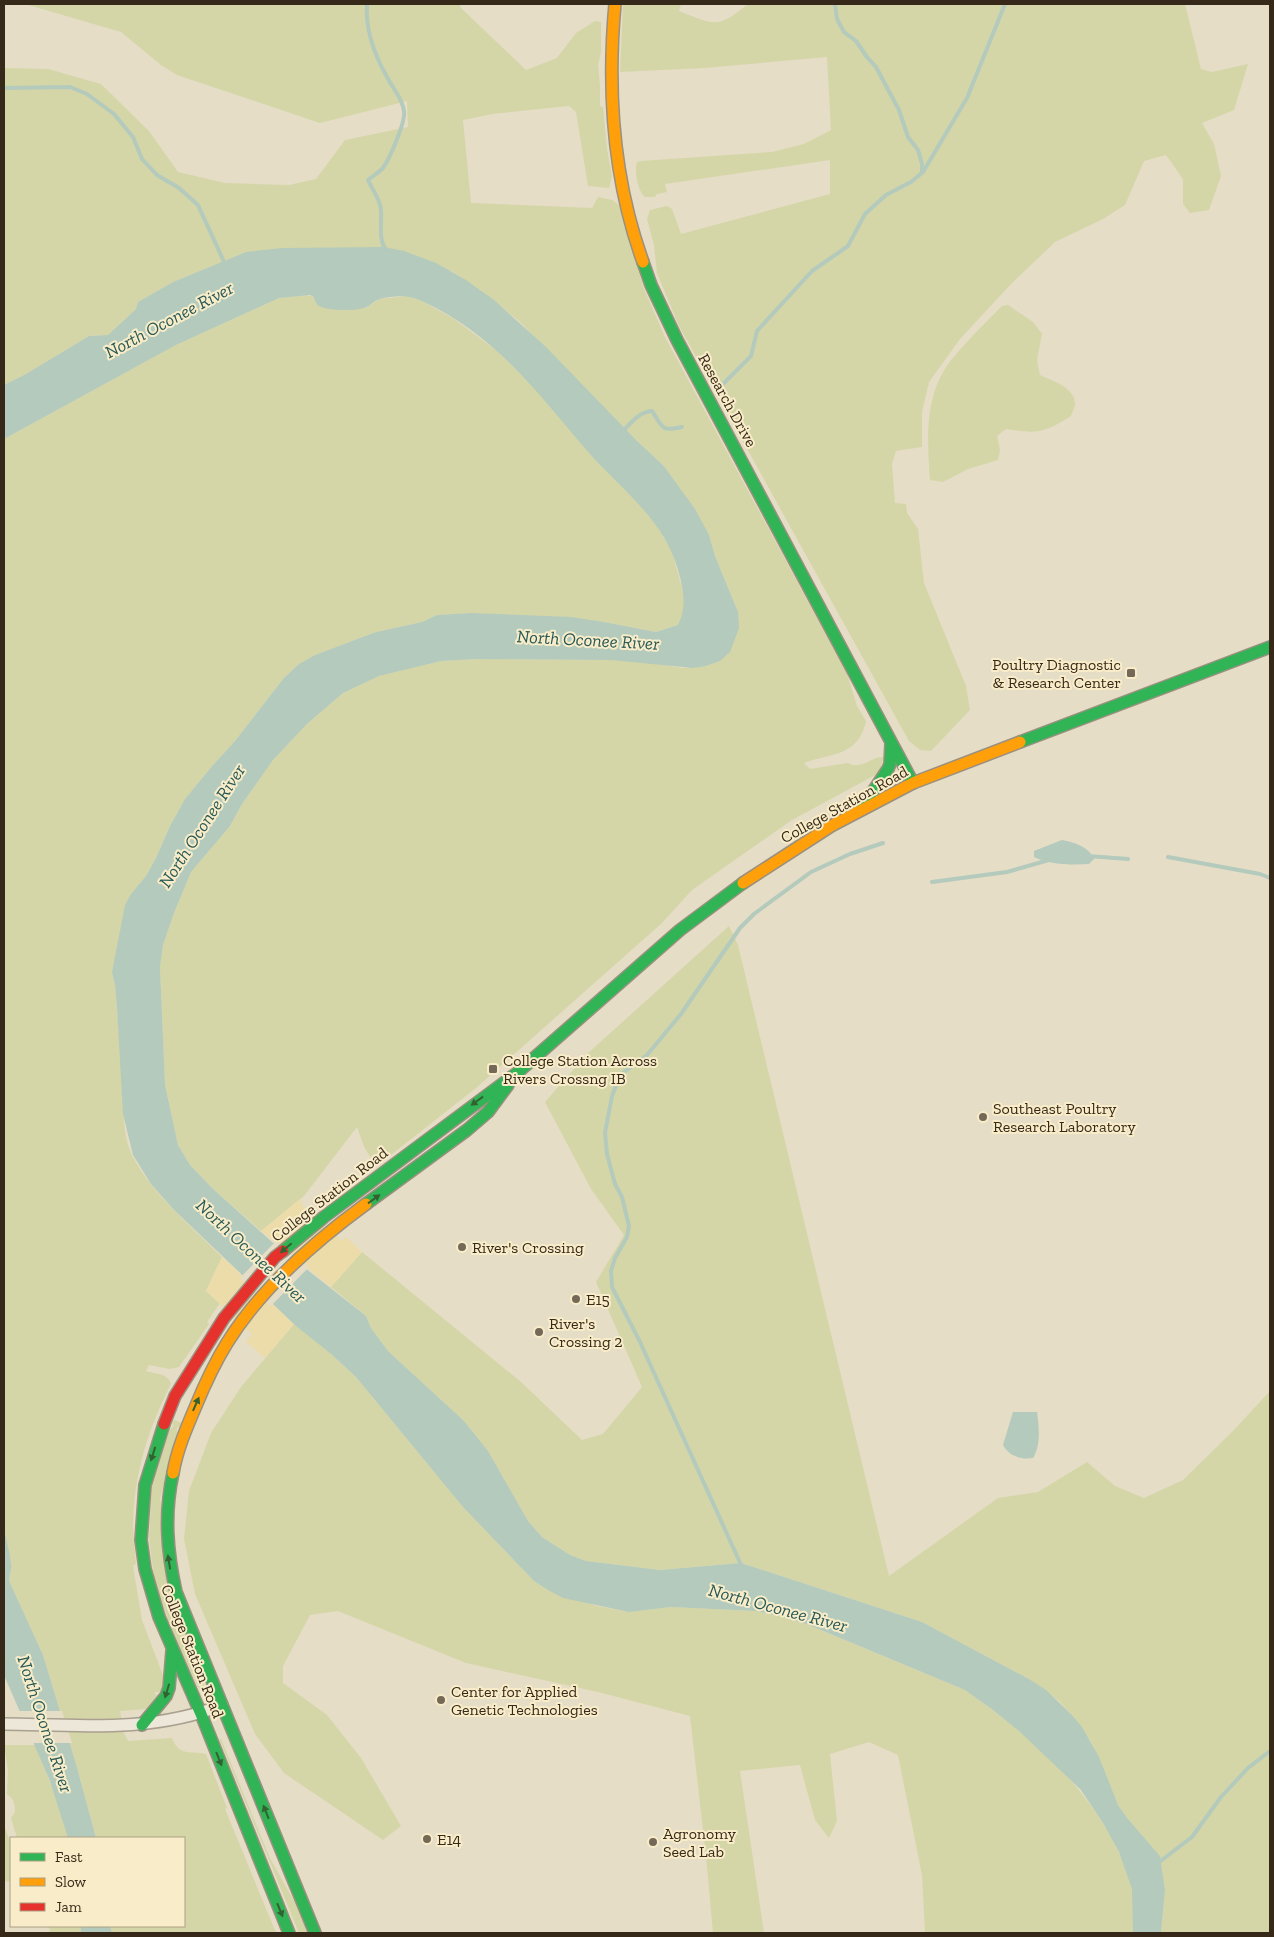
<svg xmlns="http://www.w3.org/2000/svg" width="1274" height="1937" font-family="'Zilla Slab',serif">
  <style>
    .green { fill: #d4d6a7 }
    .sand { fill: #ecdcaa }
    .water { fill: #b3cabc }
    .pier { fill: #e5ddc6 }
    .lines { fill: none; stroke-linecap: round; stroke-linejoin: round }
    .stream { stroke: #b3cabc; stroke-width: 4 }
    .street-casing { stroke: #a9a090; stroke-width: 14 }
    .fast-casing { stroke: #999080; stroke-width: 14 }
    .slow-casing { stroke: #999080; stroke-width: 14 }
    .jam-casing { stroke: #999080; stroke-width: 14 }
    .street { stroke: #ece7d9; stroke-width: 11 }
    .fast { stroke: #30b455; stroke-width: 11 }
    .slow { stroke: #ff9f0a; stroke-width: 11 }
    .jam { stroke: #e5322d; stroke-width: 11 }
    .oneway { fill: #346131 }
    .poi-dot { fill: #746856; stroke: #f9edc9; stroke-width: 2 }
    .labels { text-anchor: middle; stroke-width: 4; stroke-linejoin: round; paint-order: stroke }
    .street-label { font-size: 16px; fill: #372919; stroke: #f9edc9 }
    .poi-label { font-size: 16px; fill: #372919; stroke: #f9edc9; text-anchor: start }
    .water-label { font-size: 18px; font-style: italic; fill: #275957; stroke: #f9edc9 }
  </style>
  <rect width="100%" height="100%" fill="#e5ddc6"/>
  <g class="green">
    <path d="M25 4H460L461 8 526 70 557 58 576 33 595 21 601 22V52L598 65 600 86V106L603 107 607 149 612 176 609 188 588 186 576 112 569 106 492 114 463 120 471 203 592 208 598 197 612 200 619 205 644 289 665 337 847 674 857 706 866 721C858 757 831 753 804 763L810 769 848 763C861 771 871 756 884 757L879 773 792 820 692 890 662 923 476 1088 382 1162C366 1162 362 1139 357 1127L304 1196 261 1231 212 1188 190 1165 178 1145 165 1085 160 967 163 945 174 913 191 872 230 826 242 804 273 760 307 724 343 693 379 676 407 669 441 661 477 659 611 660 651 663 683 668 706 666 720 661 738 612 715 556 709 535 663 465 637 441 520 322 480 290 451 271 246 252 173 282 138 302 136 309 108 335 89 336 26 374 4 385V68L48 69 101 84 149 131 178 172 225 183 289 185 316 179 345 140 408 127 407 101 320 123 177 75 161 65 121 32Z"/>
    <path d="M623 4H681L679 11C714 25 718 29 748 4H1185L1201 69 1212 72 1248 64 1234 110 1202 123 1214 144 1221 176 1209 210 1190 213 1183 204V179L1166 155 1144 161 1125 205 1103 219 1055 242 1011 284 960 339 929 382 922 412V447L896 451 892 464 895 503 906 504 907 513 918 529 924 583 966 686 970 710 931 751 920 750 909 741 679 326 657 273 654 245 647 219 650 210 667 206 672 209 681 234 830 194V160L665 184 667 192 657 194 655 197H645C638 192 634 171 637 162L641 161 772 152 804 144 831 130 827 57 704 68 620 72Z"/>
    <path d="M305 295 314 297 330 309H345L366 308 379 299 408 296 424 302 454 319 496 350 533 386 597 461 642 506 654 521 672 551 682 588 685 602 683 614 678 625 656 632 604 622 471 613 437 615 422 622 376 632 315 655 299 664 283 679 235 741 213 765 185 799 170 826 156 858 146 876 131 894 112 972 115 986C118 1016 120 1047 122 1078 124 1104 121 1133 133 1157 154 1196 191 1226 222 1257L206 1291 220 1303 207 1322 209 1324 179 1367 170 1369 149 1365 146 1371C155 1374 168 1373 171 1384 148 1429 134 1474 133 1525 133 1538 135 1551 136 1564L133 1566 142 1620 164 1678 162 1692H155V1694L157 1695 146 1709 120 1711 124 1733 128 1741 172 1738C180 1758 192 1750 206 1754L227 1808 225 1809 276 1933H112L110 1926H184V1838H96L76 1764 43 1655 10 1583C8 1574 12 1572 11 1564 10 1551 6 1540 4 1528V439L176 345 279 298Z"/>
    <path d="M1008 305 1033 322 1042 334 1037 360 1040 375C1052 381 1075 387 1075 404 1075 407 1072 413 1071 416 1044 433 1038 434 1006 429L997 436 1000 450 998 460 968 469 943 482 930 480C927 437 924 394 952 359 966 342 982 326 997 311L1002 306Z"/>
    <path d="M729 926 738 945 889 1576 998 1498 1038 1492 1087 1462 1115 1486 1144 1498 1183 1480 1234 1430 1270 1391V1933H1161L1165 1890 1160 1856 1128 1819 1118 1805 1091 1742 1071 1714 1059 1701 1029 1679 922 1622 741 1563 660 1570 586 1561 570 1555 542 1537 528 1521 488 1451 464 1421 388 1351 371 1328 366 1316 331 1287 362 1252 521 1382 582 1440 603 1434 642 1387 596 1282 624 1235 591 1189 545 1102 587 1054Z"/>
    <path d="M294 1324 331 1354 356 1377 463 1507 534 1581 548 1590 597 1606 629 1612 671 1607 756 1611 776 1615 809 1625 965 1690C1036 1739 1107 1802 1132 1887 1136 1901 1134 1919 1133 1933H925L922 1875 898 1755 869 1742 830 1754 837 1821 829 1838 815 1820 800 1765 740 1771 764 1933H713L706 1856 690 1716 598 1692 466 1663 338 1611 310 1615 283 1666V1683L327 1715 361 1758 401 1826 383 1840 284 1773 255 1734 195 1594 184 1539 189 1491 211 1433 241 1387Z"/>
    <path d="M174 1420 182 1423 180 1428 177 1427V1435L160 1499 204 1682V1686L199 1689 173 1635 154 1577 149 1538 152 1483 169 1431 174 1425 172 1424Z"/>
    <path d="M219 1738 221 1739 270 1858 295 1903 307 1933H299Z"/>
    <path d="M4 1745H35L56 1797 68 1838H17L11 1818 15 1812C15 1804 14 1799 7 1794L8 1770Z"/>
    <path d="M4 1825 11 1844V1882L4 1881Z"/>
    <path d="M49 1926H81V1933H50Z"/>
  </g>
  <g class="sand">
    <path d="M300 1199 302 1205 342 1241 346 1237 362 1252 331 1287 261 1231Z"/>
    <path d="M222 1257 294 1324 265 1358 246 1342 252 1334 206 1291Z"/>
  </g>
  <g class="water">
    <path d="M384 247 404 251 436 263 466 280 494 300 545 346 637 441 663 465 695 509 709 535 715 556 738 612 739 628 730 652 720 661 706 666 693 668 611 660 477 659 441 661 379 676 343 693 307 724 273 760 242 804 230 826 191 872 174 913 163 945 160 967 165 1085 178 1145 190 1165 212 1188 272 1242 366 1316 371 1328 388 1351 464 1421 488 1451 528 1521 542 1537 570 1555 586 1561 660 1570 741 1563 922 1622 1029 1679 1046 1690 1071 1714 1082 1727 1099 1757 1118 1805 1128 1819 1160 1856 1165 1890 1161 1933H1133L1132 1889 1119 1852 1103 1823 1081 1790 1019 1731 993 1710 965 1690 809 1625 776 1615 756 1611 671 1607 629 1612 563 1598 548 1590 534 1581 463 1507 356 1377 331 1354 296 1326 174 1210 151 1184 133 1155 123 1114 117 1007 115 986 112 972 125 905 131 894 146 876 156 858 170 826 185 799 213 765 235 741 283 679 299 664 315 655 376 632 422 622 437 615 471 613 571 617 604 622 656 632 678 625C686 608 684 595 680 577 667 522 626 494 590 454 539 395 498 337 424 302 410 295 396 295 380 299 374 300 370 307 364 308 355 311 328 311 319 306 316 304 315 301 314 297L310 295 279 298 176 345 4 439V385L26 374 89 336 108 335 136 309 138 302 173 282 246 252 282 248Z"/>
    <path d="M1062 840C1074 842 1089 847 1094 859L1089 864C1071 865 1051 865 1034 857V851Z"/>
    <path d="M1013 1412H1037C1039 1428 1041 1445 1033 1458 1021 1460 1009 1456 1003 1445Z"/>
    <path d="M4 1528C6 1540 10 1551 11 1564 12 1572 8 1575 10 1583L43 1655 76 1764 96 1838H68L50 1781 4 1675Z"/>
    <path d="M81 1926H110L112 1933H81Z"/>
  </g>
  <g class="pier">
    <path d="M276 1241 309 1267 271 1306 240 1278Z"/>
    <path d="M17 1711H62L72 1743H31Z"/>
  </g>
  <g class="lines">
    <g class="stream">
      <path d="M367 4C365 30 374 54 387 77 393 89 402 97 404 111 406 121 390 158 383 168 379 172 373 176 368 180 372 189 381 201 381 210 382 223 378 239 386 250"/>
      <path d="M835 4 837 19 844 32 856 41 867 57 876 67 899 110 908 137 918 150 922 164V173"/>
      <path d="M4 88 70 87 87 94 114 114 133 137 142 159 157 175 179 188 198 205 225 264"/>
      <path d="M721 386 751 356 757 331 812 271 848 246 865 214 886 195 911 182 923 172 967 98 1005 4"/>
      <path d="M622 432C631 423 639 412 652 411 663 427 660 432 682 427"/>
      <path d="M1088 856 1128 859"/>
      <path d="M1168 857 1260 874 1270 878"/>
      <path d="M932 882 1007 872 1049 860"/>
      <path d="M742 1567 640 1342 612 1287 611 1271 615 1258 627 1237 629 1226 622 1197 615 1184 607 1154 605 1133 612 1096 620 1075 647 1055 681 1014 740 928 754 914 811 872 850 854 883 843"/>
      <path d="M1158 1863 1192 1837 1221 1797 1248 1768 1270 1751"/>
    </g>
    <g class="street-casing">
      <path id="street" d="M4 1724C77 1725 153 1733 222 1705"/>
    </g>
    <g class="fast-casing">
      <g id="fast">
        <path d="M643 262 651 285 677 340 913 783"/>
        <path d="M1020 742 1270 647"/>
        <path d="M862 808 888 769 890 764 891 743"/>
        <path d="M366 1204 467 1130 488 1112 508 1085"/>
        <path d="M283 1251 324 1217 517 1073 680 930 743 883"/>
        <path d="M164 1424 145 1485 141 1540 145 1569 159 1617 201 1714 289 1933"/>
        <path d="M173 1473C164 1514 167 1551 176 1592L315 1933"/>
        <path d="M142 1725 166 1696 169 1688 172 1651"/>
      </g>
    </g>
    <g class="slow-casing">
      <g id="slow">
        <path d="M615 4C607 91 613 179 643 262"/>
        <path d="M743 883 831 826 913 783 1020 742"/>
        <path d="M173 1473C177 1450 186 1429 195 1408 204 1386 214 1364 227 1343 261 1288 314 1242 366 1204"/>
      </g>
    </g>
    <g class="jam-casing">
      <path id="jam" d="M164 1424 175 1396 224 1318 275 1257 283 1251"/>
    </g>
    <use href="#street" class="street"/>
    <use href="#fast" class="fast"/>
    <use href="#slow" class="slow"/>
    <use href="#jam" class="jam"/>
  </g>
  <defs><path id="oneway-solid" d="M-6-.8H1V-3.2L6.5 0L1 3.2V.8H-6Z" transform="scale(1.25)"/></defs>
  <g class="oneway">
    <use href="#oneway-solid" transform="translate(477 1101) rotate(144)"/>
    <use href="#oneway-solid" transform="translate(374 1199) rotate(-36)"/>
    <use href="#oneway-solid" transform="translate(286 1248) rotate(140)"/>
    <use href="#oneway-solid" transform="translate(196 1404) rotate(-66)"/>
    <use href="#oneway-solid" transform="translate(153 1454) rotate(108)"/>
    <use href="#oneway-solid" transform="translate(169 1562) rotate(-99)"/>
    <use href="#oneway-solid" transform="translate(167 1691) rotate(107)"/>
    <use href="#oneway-solid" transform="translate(219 1759) rotate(68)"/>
    <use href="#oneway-solid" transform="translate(266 1812) rotate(-112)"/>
    <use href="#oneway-solid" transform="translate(280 1910) rotate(68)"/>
  </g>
  <g class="poi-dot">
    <rect x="1126" y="668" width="10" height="10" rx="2.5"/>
    <rect x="488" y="1064" width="10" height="10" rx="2.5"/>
    <circle cx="983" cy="1117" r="5"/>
    <circle cx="462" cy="1247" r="5"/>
    <circle cx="576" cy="1299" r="5"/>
    <circle cx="539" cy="1332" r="5"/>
    <circle cx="441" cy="1700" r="5"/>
    <circle cx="427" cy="1839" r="5"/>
    <circle cx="653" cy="1842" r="5"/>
  </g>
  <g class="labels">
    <g class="street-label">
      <text transform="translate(728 400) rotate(61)" y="6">Research Drive</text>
      <text transform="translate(844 804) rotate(-29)" y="6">College Station Road</text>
      <text transform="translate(329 1194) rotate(-38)" y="6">College Station Road</text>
      <text transform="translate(193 1651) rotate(68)" y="6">College Station Road</text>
    </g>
    <g class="poi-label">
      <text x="1121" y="670" text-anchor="end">Poultry Diagnostic<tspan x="1121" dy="18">&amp; Research Center</tspan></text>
      <text x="503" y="1066">College Station Across<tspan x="503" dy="18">Rivers Crossng IB</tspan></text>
      <text x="993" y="1114">Southeast Poultry<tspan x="993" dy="18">Research Laboratory</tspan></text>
      <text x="472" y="1253">River's Crossing</text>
      <text x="586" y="1305">E15</text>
      <text x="549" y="1329">River's<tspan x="549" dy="18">Crossing 2</tspan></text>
      <text x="451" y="1697">Center for Applied<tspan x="451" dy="18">Genetic Technologies</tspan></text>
      <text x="663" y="1839">Agronomy<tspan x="663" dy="18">Seed Lab</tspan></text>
      <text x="437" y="1845">E14</text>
    </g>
    <g class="water-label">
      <text transform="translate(169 320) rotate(-28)" y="6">North Oconee River</text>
      <text transform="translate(588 640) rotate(3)" y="6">North Oconee River</text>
      <text transform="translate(202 826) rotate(-57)" y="6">North Oconee River</text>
      <text transform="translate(251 1251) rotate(43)" y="6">North Oconee River</text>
      <text transform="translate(778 1608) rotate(15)" y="6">North Oconee River</text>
      <text transform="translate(45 1724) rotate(72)" y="6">North Oconee River</text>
    </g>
  </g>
  <rect width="1274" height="1937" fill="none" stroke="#372919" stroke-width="10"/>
  <rect x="10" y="1837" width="175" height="90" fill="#f9edc9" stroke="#ab9f83"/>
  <rect x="20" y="1853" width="25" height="8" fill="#30b455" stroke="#ab9f83"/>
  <text x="55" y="1862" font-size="15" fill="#372919">Fast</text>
  <rect x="20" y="1878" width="25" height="8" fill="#ff9f0a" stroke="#ab9f83"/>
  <text x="55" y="1887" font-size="15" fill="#372919">Slow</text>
  <rect x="20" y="1903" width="25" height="8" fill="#e5322d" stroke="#ab9f83"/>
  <text x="55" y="1912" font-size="15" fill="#372919">Jam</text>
</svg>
